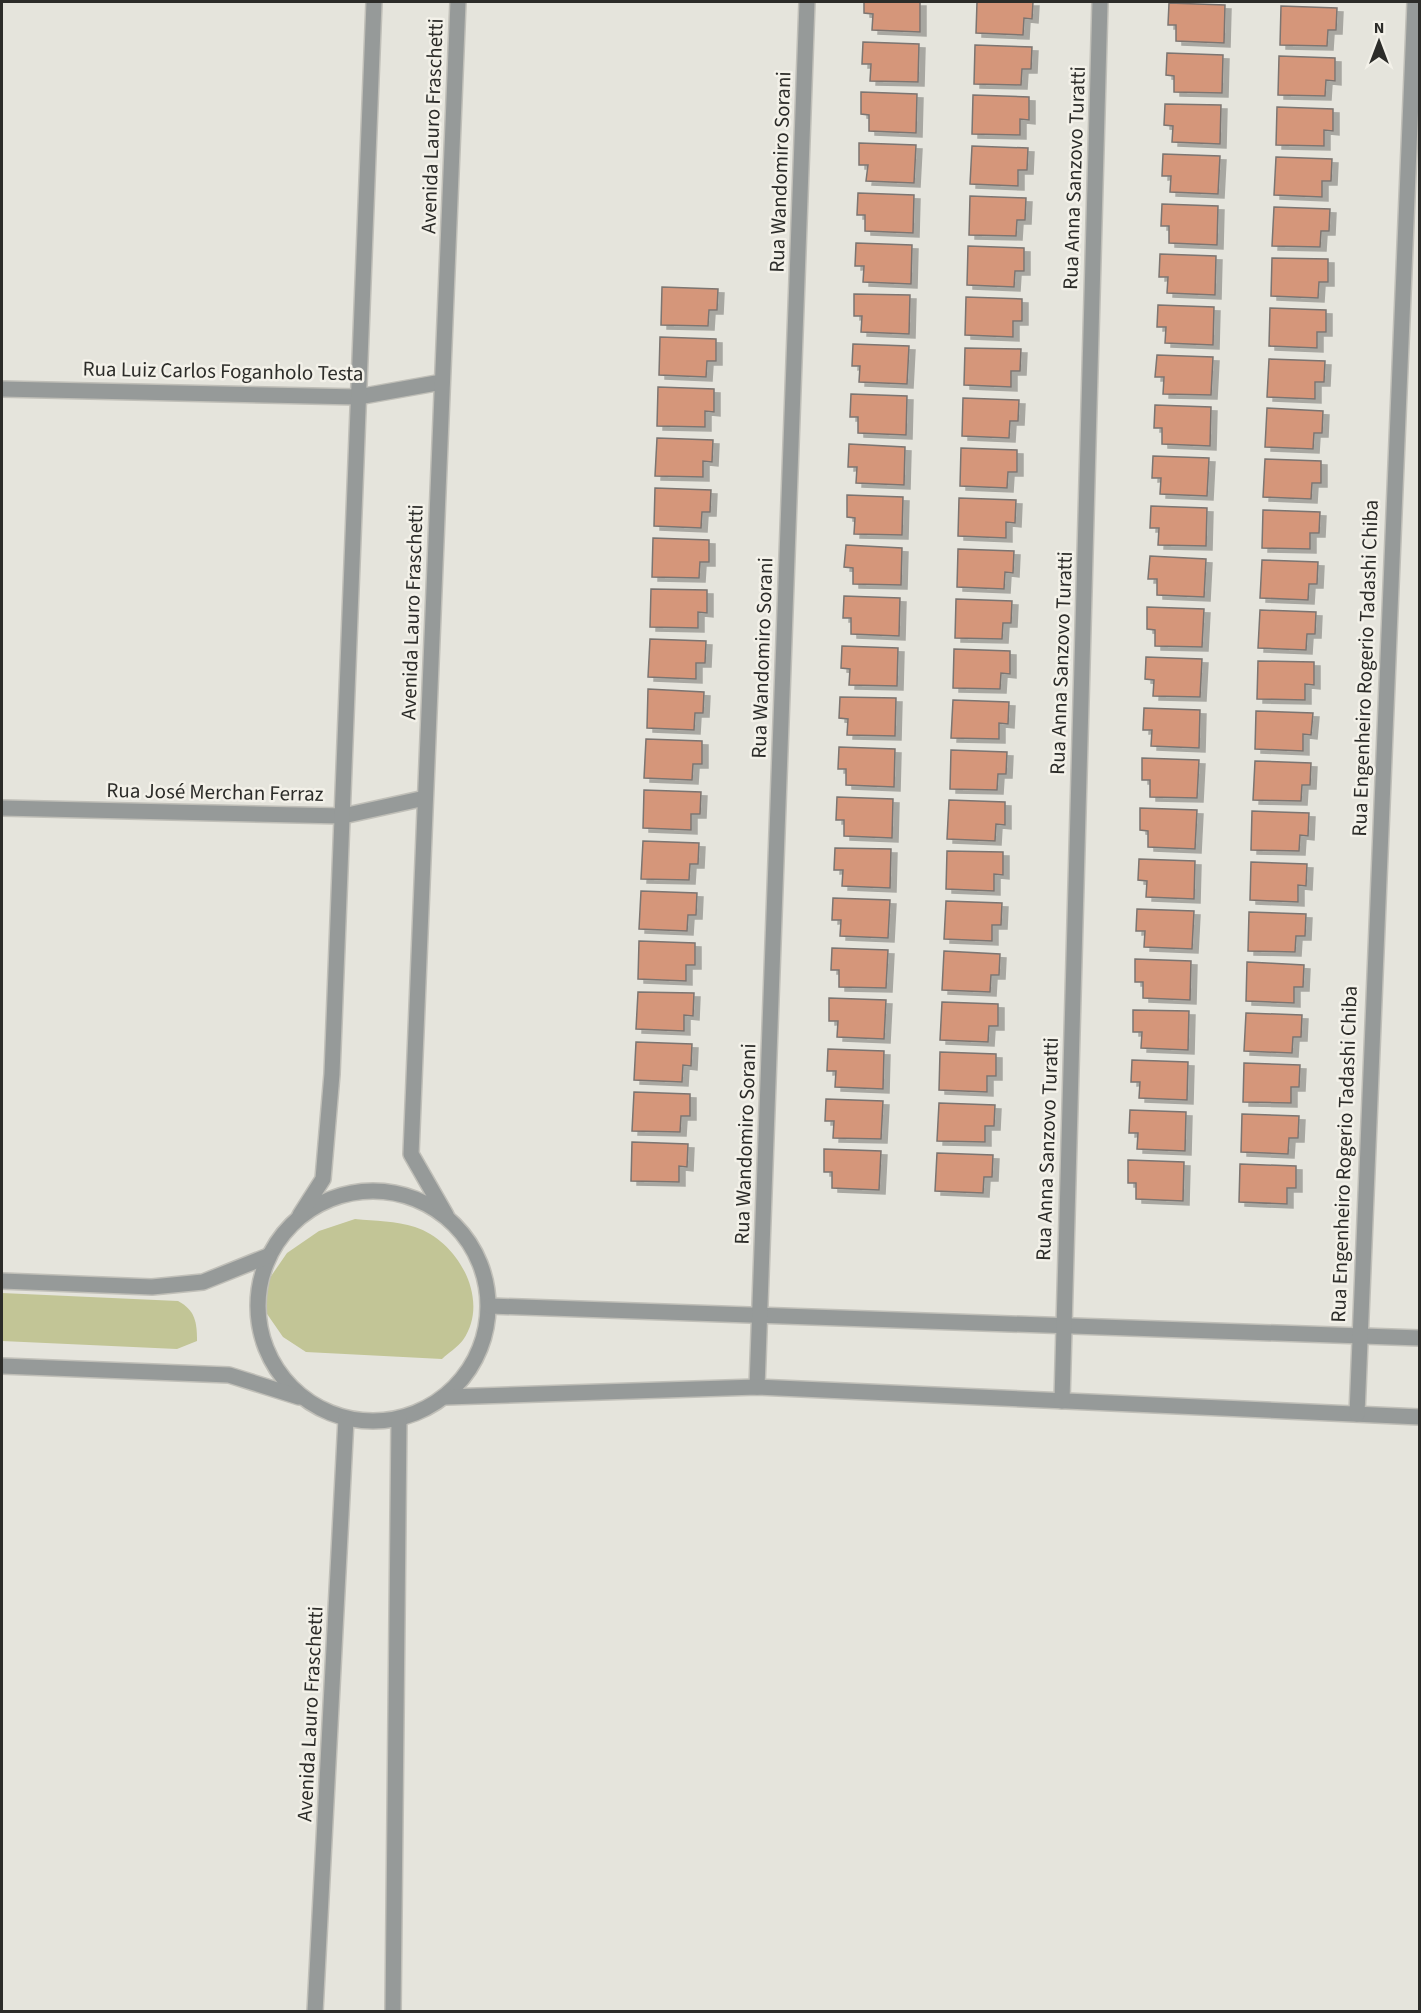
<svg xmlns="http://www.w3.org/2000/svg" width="1421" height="2013" font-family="'Source Sans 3',sans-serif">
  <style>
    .green { fill: #c2c596 }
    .building { fill: #d5967a; stroke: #7c7571; stroke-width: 1.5; filter: url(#shadow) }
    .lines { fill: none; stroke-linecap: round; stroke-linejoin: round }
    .minor-casing { stroke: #c0bfb8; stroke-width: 18 }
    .minor { stroke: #969a99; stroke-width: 15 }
    .labels { text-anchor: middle; stroke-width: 5; stroke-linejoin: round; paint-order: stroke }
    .street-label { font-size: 21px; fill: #2c2c29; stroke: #f3f1e9 }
  </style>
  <defs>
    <filter id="shadow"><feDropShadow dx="6" dy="4" stdDeviation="0" flood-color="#0004"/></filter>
  </defs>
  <rect width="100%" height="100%" fill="#e5e4dc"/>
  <g class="green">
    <path d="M355 1219C375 1221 396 1221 415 1227 458 1241 491 1300 463 1340 458 1347 448 1353 442 1359L306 1352 283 1337 265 1311 267 1282 287 1253 319 1231Z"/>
    <path d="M2 1293 178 1301C195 1310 197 1322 197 1341L177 1349 2 1341Z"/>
  </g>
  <g class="building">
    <path d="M864 2H920V32L872 30 873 14 864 13Z"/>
    <path d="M977 2H1033L1032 19 1024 18 1023 35 976 33Z"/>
    <path d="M1169 3 1225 5 1224 43 1176 41V25H1168Z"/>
    <path d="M1281 6 1337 8 1336 30H1328L1327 46 1280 45Z"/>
    <path d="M863 42 919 44 918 82 870 81 871 64H862Z"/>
    <path d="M975 45 1032 47 1031 69H1022L1021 85 974 84Z"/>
    <path d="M1167 53 1223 55 1222 93 1174 92V76L1166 75Z"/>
    <path d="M1279 56 1335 58V81L1326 80 1325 96 1278 95Z"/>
    <path d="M861 92 917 94 916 133 869 131V115L861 114Z"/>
    <path d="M973 95 1029 97V120L1020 119V135L972 134Z"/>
    <path d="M1165 104 1221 105 1220 144 1172 142 1173 126 1164 125Z"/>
    <path d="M1277 107 1333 109V131L1324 130V146L1276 145Z"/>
    <path d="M859 143 916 145 914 183 866 181 868 165H859Z"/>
    <path d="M972 146 1028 148 1027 170H1018V186L970 184Z"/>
    <path d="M1163 154 1220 156 1218 194 1170 192 1171 176H1162Z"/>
    <path d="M1276 157 1332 159 1331 181H1322V197L1274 195Z"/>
    <path d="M858 193 914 195 913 233 865 231V215H857Z"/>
    <path d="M970 196 1026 198 1025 220H1017L1016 236 969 235Z"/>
    <path d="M1162 204 1218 206 1217 245 1169 243V226H1161Z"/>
    <path d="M1274 207 1330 209 1329 231H1321L1320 247 1272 246Z"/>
    <path d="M856 243 912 245 911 284 863 282 864 266H855Z"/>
    <path d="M968 246 1024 248V271H1015L1014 287 967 285Z"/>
    <path d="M1160 254 1216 256 1215 295 1167 293 1168 277H1159Z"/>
    <path d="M1272 258 1328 259V282H1319L1318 298 1271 296Z"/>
    <path d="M662 287 718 289 717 310H709L708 326 661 325Z"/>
    <path d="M854 294 910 295 909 334 861 332 862 316H854Z"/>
    <path d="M966 297 1022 299V321H1013V337L965 335Z"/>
    <path d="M1158 305 1214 307 1213 345 1165 343 1166 327H1157Z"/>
    <path d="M1270 308 1326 310V332H1317V348L1269 346Z"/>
    <path d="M660 337 716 339V361H707L706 377 659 375Z"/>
    <path d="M853 344 909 346 907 384 859 382 860 366H852Z"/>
    <path d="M965 348 1021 349 1020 371H1011V387L964 385Z"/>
    <path d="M1157 355 1213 357 1211 395 1163 394 1164 377H1155Z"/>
    <path d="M1269 359 1325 361 1324 382H1315V399L1267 397Z"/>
    <path d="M658 387 714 389V412L705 411V427L657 426Z"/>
    <path d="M851 394 907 396 906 435 858 433V417H850Z"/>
    <path d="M963 398 1019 400 1018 421H1010L1009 438 962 436Z"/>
    <path d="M1155 405 1211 407 1210 446 1162 444V428H1154Z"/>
    <path d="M1267 408 1323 411 1322 433H1314L1313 449 1265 447Z"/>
    <path d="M657 438 713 440 712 462 703 461V477L655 476Z"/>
    <path d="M849 444 905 447 904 485 856 483 857 467H848Z"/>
    <path d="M961 448 1017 450V472H1008L1007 488 960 486Z"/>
    <path d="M1153 456 1209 458 1207 496 1160 494 1161 478H1152Z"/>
    <path d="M1265 459 1321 461V483H1312L1311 499 1263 497Z"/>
    <path d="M655 488 711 490 710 512H702L701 528 654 526Z"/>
    <path d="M847 495 903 497 902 535 854 534 855 518 847 517Z"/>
    <path d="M959 498 1016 500 1015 523 1006 522V538L958 536Z"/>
    <path d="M1151 506 1207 508 1206 546 1158 545 1159 528H1150Z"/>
    <path d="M1263 510 1320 512 1319 533H1310V549L1262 548Z"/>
    <path d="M653 538 709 540V562H700L699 578 652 577Z"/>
    <path d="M846 545 902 548 901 585 853 584V568L844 567Z"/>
    <path d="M958 549 1014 551 1013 573 1005 572 1004 589 957 587Z"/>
    <path d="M1150 556 1206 559 1204 597 1157 595V579H1148Z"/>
    <path d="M1262 560 1318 562 1317 584H1309L1308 600 1260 598Z"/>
    <path d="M651 589 707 590V613L698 612V628L650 627Z"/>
    <path d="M844 596 900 598 899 636 851 634V618H843Z"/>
    <path d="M956 599 1012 601 1011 623H1003L1002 639 955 638Z"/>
    <path d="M1147 607 1204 609 1202 647 1155 646V630L1147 629Z"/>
    <path d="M1260 610 1316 612 1315 634H1307L1306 650 1258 648Z"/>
    <path d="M650 639 706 641 705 663H696V679L648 677Z"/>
    <path d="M842 646 898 648 897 686 849 685 850 669 841 668Z"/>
    <path d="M954 649 1010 651V674L1001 673 1000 689 953 688Z"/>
    <path d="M1146 657 1202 659 1200 697 1153 696 1154 680 1145 679Z"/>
    <path d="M1258 661 1314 662V685L1305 684V700L1257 699Z"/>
    <path d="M648 689 704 692 703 713H695L694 730 647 728Z"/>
    <path d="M840 697 896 698 895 736 847 735 848 719 839 718Z"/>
    <path d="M953 700 1009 702 1008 724 999 723V739L951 738Z"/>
    <path d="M1144 708 1200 710 1199 748 1151 746 1152 730H1143Z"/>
    <path d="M1256 711 1313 713 1311 735 1303 734V751L1255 749Z"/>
    <path d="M646 739 702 741V764H693L692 780 644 778Z"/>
    <path d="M839 747 895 749 894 787 846 785V769H838Z"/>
    <path d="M951 750 1007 752 1006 774H998L997 790 950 789Z"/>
    <path d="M1142 758 1199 760 1197 798 1150 797V780H1142Z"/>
    <path d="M1255 761 1311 763 1310 785H1302L1301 801 1253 800Z"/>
    <path d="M644 790 701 792 700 814H691V830L643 828Z"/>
    <path d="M837 797 893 799 892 838 844 836V820H836Z"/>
    <path d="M949 800 1005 802V825L996 824 995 841 947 839Z"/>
    <path d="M1140 808 1197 810 1195 849 1148 847V831L1140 830Z"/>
    <path d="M1252 811 1309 813 1308 836 1300 835 1299 851 1251 850Z"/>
    <path d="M643 841 699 843 698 864H690L689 880 641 879Z"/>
    <path d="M835 848 891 849 890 888 842 886 843 870H834Z"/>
    <path d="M947 851 1003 852V875L994 874V891L946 889Z"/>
    <path d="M1139 859 1195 861 1194 899 1146 897 1147 881 1138 880Z"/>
    <path d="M1251 862 1307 864 1306 886 1298 885V902L1250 900Z"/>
    <path d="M641 891 697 893 696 915H688L687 931 639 929Z"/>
    <path d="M833 898 890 900 888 938 840 936 841 920H832Z"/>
    <path d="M946 901 1002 903 1001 925H992V941L944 939Z"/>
    <path d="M1137 909 1194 911 1192 949 1144 947 1145 931H1136Z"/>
    <path d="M1249 912 1306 914 1305 936H1296L1295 952 1248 951Z"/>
    <path d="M639 941 695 943V965H686V981L638 979Z"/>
    <path d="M832 948 888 950 886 988 839 987V970H831Z"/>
    <path d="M944 951 1000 954 999 975H991L990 992 942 990Z"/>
    <path d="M1135 959 1191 961 1190 1000 1143 998V982H1135Z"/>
    <path d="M1247 962 1304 965 1303 987H1294V1003L1246 1001Z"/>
    <path d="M638 992 694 993 693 1016 684 1015V1031L636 1029Z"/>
    <path d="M829 998 886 1000 884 1039 837 1037 838 1021H829Z"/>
    <path d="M942 1002 998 1004V1026H989L988 1042 940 1040Z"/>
    <path d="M1133 1010 1189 1011 1188 1050 1141 1048 1142 1032H1133Z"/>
    <path d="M1246 1013 1302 1015 1301 1037H1293L1292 1053 1244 1051Z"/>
    <path d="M636 1042 692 1044 691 1066 683 1065 682 1082 634 1080Z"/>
    <path d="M828 1049 884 1051 883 1089 835 1087 836 1071H827Z"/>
    <path d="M940 1052 996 1054V1076H987V1092L939 1090Z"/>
    <path d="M1132 1060 1188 1062 1187 1100 1139 1098 1140 1082H1131Z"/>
    <path d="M1244 1063 1300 1065 1299 1087H1291V1103L1243 1102Z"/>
    <path d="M634 1092 690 1094V1116H681L680 1132 632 1131Z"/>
    <path d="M826 1099 883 1101 881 1139 833 1138 834 1121H825Z"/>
    <path d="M939 1103 995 1105 994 1126H985V1142L937 1141Z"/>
    <path d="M1130 1110 1186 1112 1185 1151 1137 1149 1138 1133H1129Z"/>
    <path d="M1242 1114 1299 1116 1298 1138H1289L1288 1154 1241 1152Z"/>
    <path d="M632 1142 688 1144 687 1167 679 1166V1182L631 1181Z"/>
    <path d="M824 1149 881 1151 879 1190 832 1188V1172H824Z"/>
    <path d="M937 1153 993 1155 992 1177H984L983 1193 935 1191Z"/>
    <path d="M1128 1160 1184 1162 1183 1201 1136 1199V1183H1128Z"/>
    <path d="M1240 1164 1296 1166V1188H1287V1204L1239 1202Z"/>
  </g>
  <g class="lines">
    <g class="minor-casing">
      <g id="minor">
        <path d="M2 389 358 397 442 382"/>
        <path d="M2 808 343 816 425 798"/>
        <circle cx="373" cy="1306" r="115"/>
        <path d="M300 1215 323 1179 332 1074 374 2"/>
        <path d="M446 1215 411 1154 458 2"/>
        <path d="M2 1281 152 1287 203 1282 268 1256"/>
        <path d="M490 1306 1420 1338"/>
        <path d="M2 1366 229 1375 299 1397"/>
        <path d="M757 1387 807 2"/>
        <path d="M446 1397 757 1387 1420 1417"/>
        <path d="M1062 1401 1100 2"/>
        <path d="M1357 1414 1415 2"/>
        <path d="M315 2012 346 1419"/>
        <path d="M393 2012 399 1419"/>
      </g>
    </g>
    <use href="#minor" class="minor"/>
  </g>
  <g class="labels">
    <g class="street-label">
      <text transform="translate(432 126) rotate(-88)" y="7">Avenida Lauro Fraschetti</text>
      <text transform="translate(780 172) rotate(-88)" y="7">Rua Wandomiro Sorani</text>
      <text transform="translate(1074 178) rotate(-88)" y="7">Rua Anna Sanzovo Turatti</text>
      <text transform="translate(223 371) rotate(1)" y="7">Rua Luiz Carlos Foganholo Testa</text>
      <text transform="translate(412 612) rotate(-88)" y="7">Avenida Lauro Fraschetti</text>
      <text transform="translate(762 658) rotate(-88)" y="7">Rua Wandomiro Sorani</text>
      <text transform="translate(1061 663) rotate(-88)" y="7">Rua Anna Sanzovo Turatti</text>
      <text transform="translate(1365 668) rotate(-88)" y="7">Rua Engenheiro Rogerio Tadashi Chiba</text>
      <text transform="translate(215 792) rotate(1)" y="7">Rua José Merchan Ferraz</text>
      <text transform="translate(745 1144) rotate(-88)" y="7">Rua Wandomiro Sorani</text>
      <text transform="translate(1047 1149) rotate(-88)" y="7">Rua Anna Sanzovo Turatti</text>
      <text transform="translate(1344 1154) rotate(-88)" y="7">Rua Engenheiro Rogerio Tadashi Chiba</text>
      <text transform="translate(310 1714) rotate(-87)" y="7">Avenida Lauro Fraschetti</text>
    </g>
  </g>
  <rect width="1421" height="2013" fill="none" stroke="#2c2c29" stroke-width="6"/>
  <g transform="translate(1379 42)" stroke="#f3f1e9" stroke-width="4.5" paint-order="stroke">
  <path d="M0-4.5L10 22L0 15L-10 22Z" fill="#2c2c29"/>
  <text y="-9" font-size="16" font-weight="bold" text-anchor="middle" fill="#2c2c29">N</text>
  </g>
</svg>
